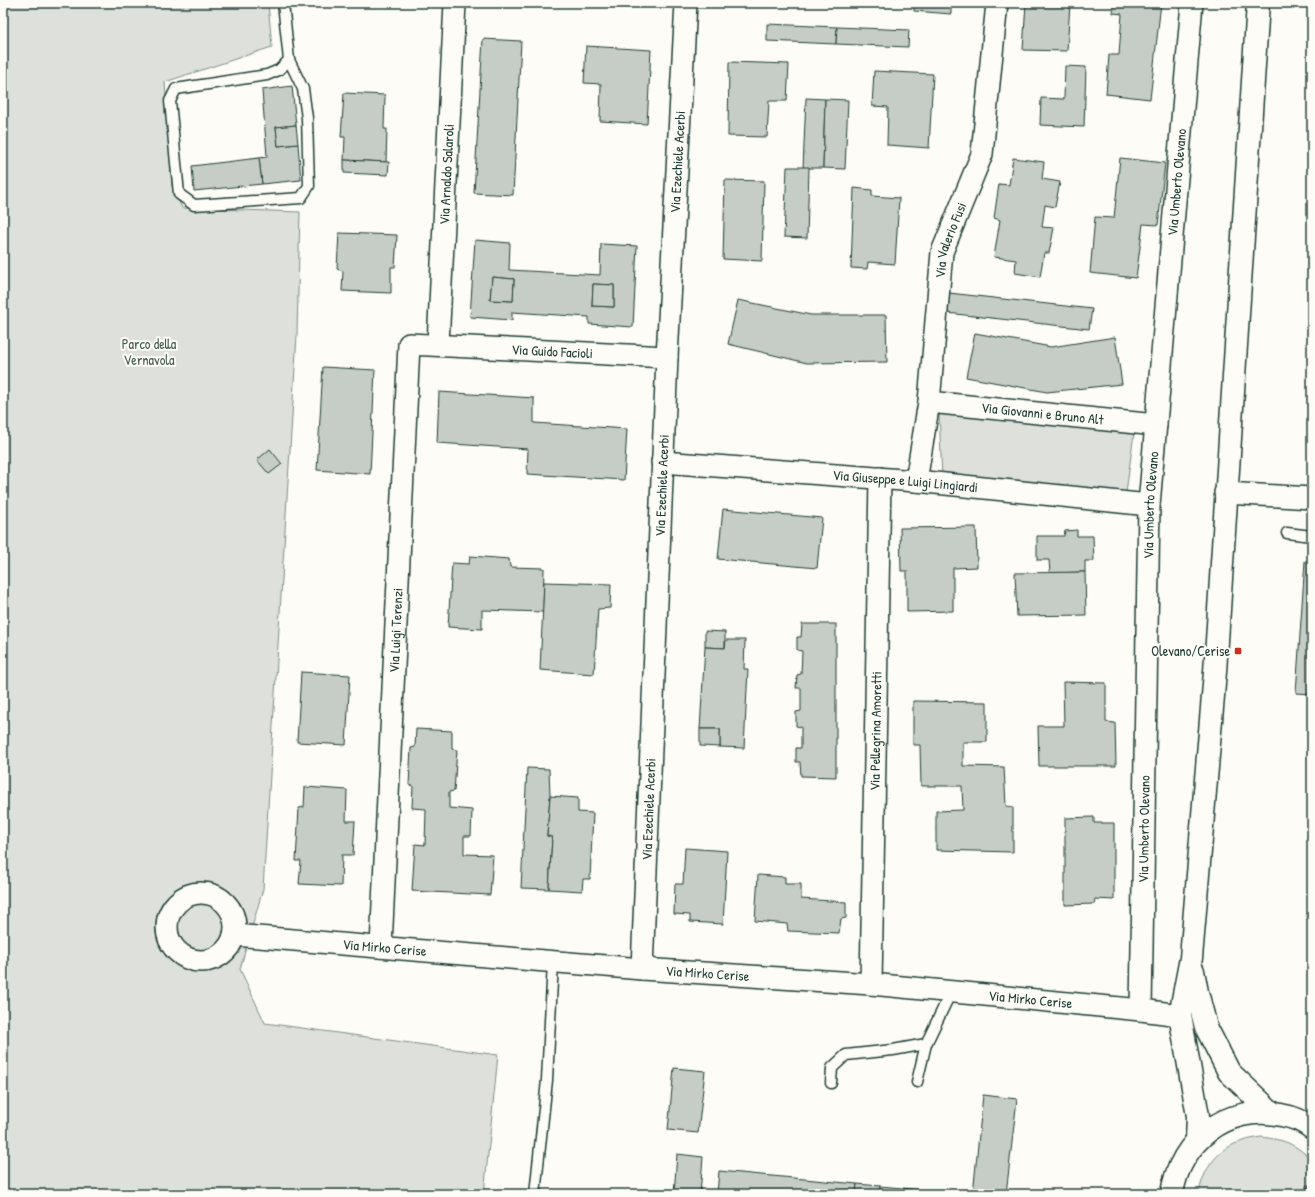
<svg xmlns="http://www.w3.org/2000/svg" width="1315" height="1197" font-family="'Patrick Hand',sans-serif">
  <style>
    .green { fill: #dde0db; stroke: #7e8e88 }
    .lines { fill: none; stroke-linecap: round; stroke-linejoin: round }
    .stream { stroke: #75877f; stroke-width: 8 }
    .building { fill: #c6cdc7; stroke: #1f3d34; fill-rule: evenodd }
    .lane-casing { stroke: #1f3d34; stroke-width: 13 }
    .street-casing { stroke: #1f3d34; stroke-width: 24 }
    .secondary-casing { stroke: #1f3d34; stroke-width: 25 }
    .lane { stroke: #fdfcf7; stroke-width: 10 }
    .street { stroke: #fdfcf7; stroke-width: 21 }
    .secondary { stroke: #fdfcf7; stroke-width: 22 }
    .poi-dot { fill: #c8321e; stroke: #fdfcf7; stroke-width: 1.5 }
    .labels { text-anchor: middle; stroke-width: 4; stroke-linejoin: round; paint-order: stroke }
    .street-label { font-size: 14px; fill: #1f3d34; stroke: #fdfcf7 }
    .park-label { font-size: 14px; fill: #455e55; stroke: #fdfcf7 }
    .poi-label { font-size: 14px; fill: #1f3d34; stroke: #fdfcf7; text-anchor: end }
  </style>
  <rect width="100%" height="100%" fill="#fdfcf7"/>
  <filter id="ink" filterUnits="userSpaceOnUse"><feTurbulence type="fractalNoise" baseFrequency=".025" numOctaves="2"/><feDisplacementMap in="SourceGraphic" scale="8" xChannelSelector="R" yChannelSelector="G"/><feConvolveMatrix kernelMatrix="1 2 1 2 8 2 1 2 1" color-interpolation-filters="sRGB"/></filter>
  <g filter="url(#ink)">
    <g class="green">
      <path d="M3 3H268L272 47 165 82 172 186 182 208 300 212 297 335 263 889 240 969 265 1023 498 1055 484 1194H3Z"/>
      <path d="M939 413 1134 433 1126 493 942 478Z"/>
      <path d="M1261 1137C1285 1140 1294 1143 1312 1160V1194H1199C1202 1170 1219 1147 1243 1141 1249 1139 1255 1138 1261 1137Z"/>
    </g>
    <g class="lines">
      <path class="stream" d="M1308 1194 1309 1188"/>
    </g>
    <g class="building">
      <path d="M914 3H951V14L914 11Z"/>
      <path d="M1026 3H1070L1067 51 1023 50Z"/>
      <path d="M1114 3H1161L1150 99 1106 94 1109 55H1119L1122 14 1113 13Z"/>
      <path d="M767 24 837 27 836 44 767 41Z"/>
      <path d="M837 27 909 30 908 47 836 44Z"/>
      <path d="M483 39 521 41 513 195 474 193Z"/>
      <path d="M586 46 651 50 647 124 600 121 601 84 584 83Z"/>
      <path d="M729 62 789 64 787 101H769L767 137 728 136Z"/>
      <path d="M1065 66 1086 67 1084 127 1040 125 1041 98 1064 99Z"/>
      <path d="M874 71 933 74 929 148 887 145 888 107 872 106Z"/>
      <path d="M292 86 296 125 276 127 278 146 298 144 301 180 262 184 259 158 267 157 262 90Z"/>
      <path d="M344 93 385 95 384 129H387L386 162 344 160 345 137H341Z"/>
      <path d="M806 98 825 99 823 168H803Z"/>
      <path d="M825 99 848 100 845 169 823 168Z"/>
      <path d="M296 125 298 144 278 146 276 127Z"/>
      <path d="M259 158 262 184 194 191 192 166Z"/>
      <path d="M1013 158 1044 162 1042 179 1060 182 1055 207 1045 205 1042 227 1054 228 1049 253H1044L1040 277 1015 273 1016 260 994 257 1000 220 994 218 999 184 1009 185Z"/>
      <path d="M1120 158 1165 163 1158 225 1143 224 1136 278 1090 273 1095 217 1114 218Z"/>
      <path d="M344 160 389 162 388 175 344 173Z"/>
      <path d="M787 167H809L807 238 784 237Z"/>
      <path d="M725 180 764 181 762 261 723 259Z"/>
      <path d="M854 188 872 190V196L899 198 895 264 868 262 867 269 851 268Z"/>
      <path d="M339 233 397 235 395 267H391V293L342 291 343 271 337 269Z"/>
      <path d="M475 240 510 243 509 270 600 275 601 244 637 246 633 327 589 324V317L512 312V320L470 317ZM492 277 514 279 513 301 490 300ZM593 284 614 285V307L592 306Z"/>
      <path d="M492 277 514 279 513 301 490 300Z"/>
      <path d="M593 284 614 285V307L592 306Z"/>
      <path d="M949 293 1092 309 1089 329 947 313Z"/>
      <path d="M738 300 811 315H886L887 362 807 363 728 344Z"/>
      <path d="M975 333 1051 347 1115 337 1122 384 1047 392 966 377Z"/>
      <path d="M323 367 375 370 370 474 317 470Z"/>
      <path d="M439 392 534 398V423L627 429 624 480 527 474 528 449 437 443Z"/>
      <path d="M270 449 282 464 269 474 257 460Z"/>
      <path d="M723 509 822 518 817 568 718 559Z"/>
      <path d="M976 527 977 567 953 568V611L907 612V571H901L900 528Z"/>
      <path d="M1077 530V536H1093L1094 561H1085V572L1050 573 1049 560H1037V536H1064L1065 531Z"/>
      <path d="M470 556 509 559 510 567 544 568 543 612 482 610V629L448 627 452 563 469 564Z"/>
      <path d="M1305 561H1312V694L1296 693Z"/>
      <path d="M1085 572 1086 615 1017 616 1015 573Z"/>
      <path d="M544 582 611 584 610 608 598 609 594 674 540 670Z"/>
      <path d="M802 624H836V777L801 776 800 762H796V748H801V727L796 726V712L801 711V688H796L797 675 801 674 802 651 797 650V637H801Z"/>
      <path d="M705 631 725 632V648L705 647Z"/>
      <path d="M726 640H745L744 669H748L744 748 720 747V729H700L705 647 725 648Z"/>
      <path d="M301 672 350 675 346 745 297 742Z"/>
      <path d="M1063 682 1106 683V722L1115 723 1116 766H1039L1038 726H1064Z"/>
      <path d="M913 701 987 702V742H963V766L1004 767 1006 806 1013 807V852L936 850V811L963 810 962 786H921L920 745H913Z"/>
      <path d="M416 729 452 731V749L457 750 454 791 449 792V808L472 810 471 836H464V854L493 855 490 895 412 891 415 844 425 845 426 809 412 808 413 786 409 785 411 748 415 747Z"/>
      <path d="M700 729H720V747L700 746Z"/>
      <path d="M527 768 549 769 550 796 547 836 552 837 549 889 521 888Z"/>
      <path d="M305 787 347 790 346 821H355L353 855H342L341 886 299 884 301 861H296L299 808 304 807Z"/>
      <path d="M550 796 578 798V812L593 813 590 879H583L582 891 549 889 552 837 547 836Z"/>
      <path d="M1094 817V823H1114V900L1095 899 1094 904 1065 905V818Z"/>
      <path d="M685 848 727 851 723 924 690 922V915L674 914 675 884H683Z"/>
      <path d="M758 875 785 877V884H801V899L846 902V918L841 919 839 933 788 931 787 924 755 921Z"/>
      <path d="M674 1068 705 1071 698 1133 668 1130Z"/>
      <path d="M983 1095 1017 1099 1006 1194H973Z"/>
      <path d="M677 1154 703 1157 700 1194H674Z"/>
      <path d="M719 1171 857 1184 856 1194H717Z"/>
      <path d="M857 1184 880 1186V1194H856Z"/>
      <path d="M880 1186 946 1192V1194H880Z"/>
    </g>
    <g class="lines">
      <g class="lane-casing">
        <g id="lane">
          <path d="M283 3 289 60 303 89 307 118 309 186 301 198 194 205 179 194 170 101 176 89 267 75 279 70 289 60"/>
          <path d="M1287 533 1312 536"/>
          <path d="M917 1082 926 1044 951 992"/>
          <path d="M831 1083 832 1068 846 1055 893 1050 926 1044"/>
          <path d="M535 1194 547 1080 553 962"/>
        </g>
      </g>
      <g class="street-casing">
        <g id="street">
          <path id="s1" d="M438 344 455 3"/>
          <path id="s2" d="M929 402 1156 425"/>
          <path id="s3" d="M662 462 916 481 1149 505"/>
          <path id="s4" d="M916 481 929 402 942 252 982 154 997 3"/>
          <path d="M1225 493 1312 498"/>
          <circle cx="201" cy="927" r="34"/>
          <path id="s5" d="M234 935 642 969 871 984 1141 1010 1180 1015"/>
          <path id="s6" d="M381 947 409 344 667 357"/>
          <path id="s7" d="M642 969 667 357 686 3"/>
          <path id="s8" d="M871 984 880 478"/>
          <path id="s9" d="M1141 1010 1149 505 1192 3"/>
        </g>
      </g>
      <g class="secondary-casing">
        <g id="secondary">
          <path d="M1193 971 1197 992 1206 1027 1229 1072 1272 1113"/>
          <path d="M1197 1140 1198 1116 1180 1015 1191 958 1215 672 1258 3"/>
          <path d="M1172 1194C1179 1141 1228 1103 1281 1115 1293 1117 1303 1121 1312 1128"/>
        </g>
      </g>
      <use href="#lane" class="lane"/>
      <use href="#street" class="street"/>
      <use href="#secondary" class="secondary"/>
    </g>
  </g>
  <rect class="poi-dot" x="1234" y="647" width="8" height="8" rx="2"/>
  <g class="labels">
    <g class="street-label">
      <text dy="5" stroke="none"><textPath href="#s7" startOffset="808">Via Ezechiele Acerbi</textPath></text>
      <text dy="5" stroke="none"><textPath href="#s1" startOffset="170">Via Arnaldo Salaroli</textPath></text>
      <text dy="5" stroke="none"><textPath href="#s9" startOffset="829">Via Umberto Olevano</textPath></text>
      <text dy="5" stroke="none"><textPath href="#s4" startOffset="244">Via Valerio Fusi</textPath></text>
      <text dy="5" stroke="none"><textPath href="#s6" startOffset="747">Via Guido Facioli</textPath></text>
      <text dy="5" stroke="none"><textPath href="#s2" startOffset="114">Via Giovanni e Bruno Alt</textPath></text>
      <text dy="5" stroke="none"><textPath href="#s3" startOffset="244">Via Giuseppe e Luigi Lingiardi</textPath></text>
      <text dy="5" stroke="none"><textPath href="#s7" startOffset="484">Via Ezechiele Acerbi</textPath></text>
      <text dy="5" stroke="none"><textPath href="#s9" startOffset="505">Via Umberto Olevano</textPath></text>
      <text dy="5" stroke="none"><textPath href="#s6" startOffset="317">Via Luigi Terenzi</textPath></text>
      <text dy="5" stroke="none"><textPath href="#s8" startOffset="253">Via Pellegrina Amoretti</textPath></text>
      <text dy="5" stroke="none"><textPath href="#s7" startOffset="160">Via Ezechiele Acerbi</textPath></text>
      <text dy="5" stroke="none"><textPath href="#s9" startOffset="181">Via Umberto Olevano</textPath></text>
      <text dy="5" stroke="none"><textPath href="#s5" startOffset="151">Via Mirko Cerise</textPath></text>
      <text dy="5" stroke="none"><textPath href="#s5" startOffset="475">Via Mirko Cerise</textPath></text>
      <text dy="5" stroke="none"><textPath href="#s5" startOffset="799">Via Mirko Cerise</textPath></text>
    </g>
    <g class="park-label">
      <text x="149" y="349">Parco della<tspan x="149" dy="16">Vernavola</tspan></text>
    </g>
    <g class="poi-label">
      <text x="1230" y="656">Olevano/Cerise</text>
    </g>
  </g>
  <rect width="1315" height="1197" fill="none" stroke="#fdfcf7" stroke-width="16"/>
  <rect x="8" y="8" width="1299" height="1181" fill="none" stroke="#1f3d34" stroke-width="1.5" filter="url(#ink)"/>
</svg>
